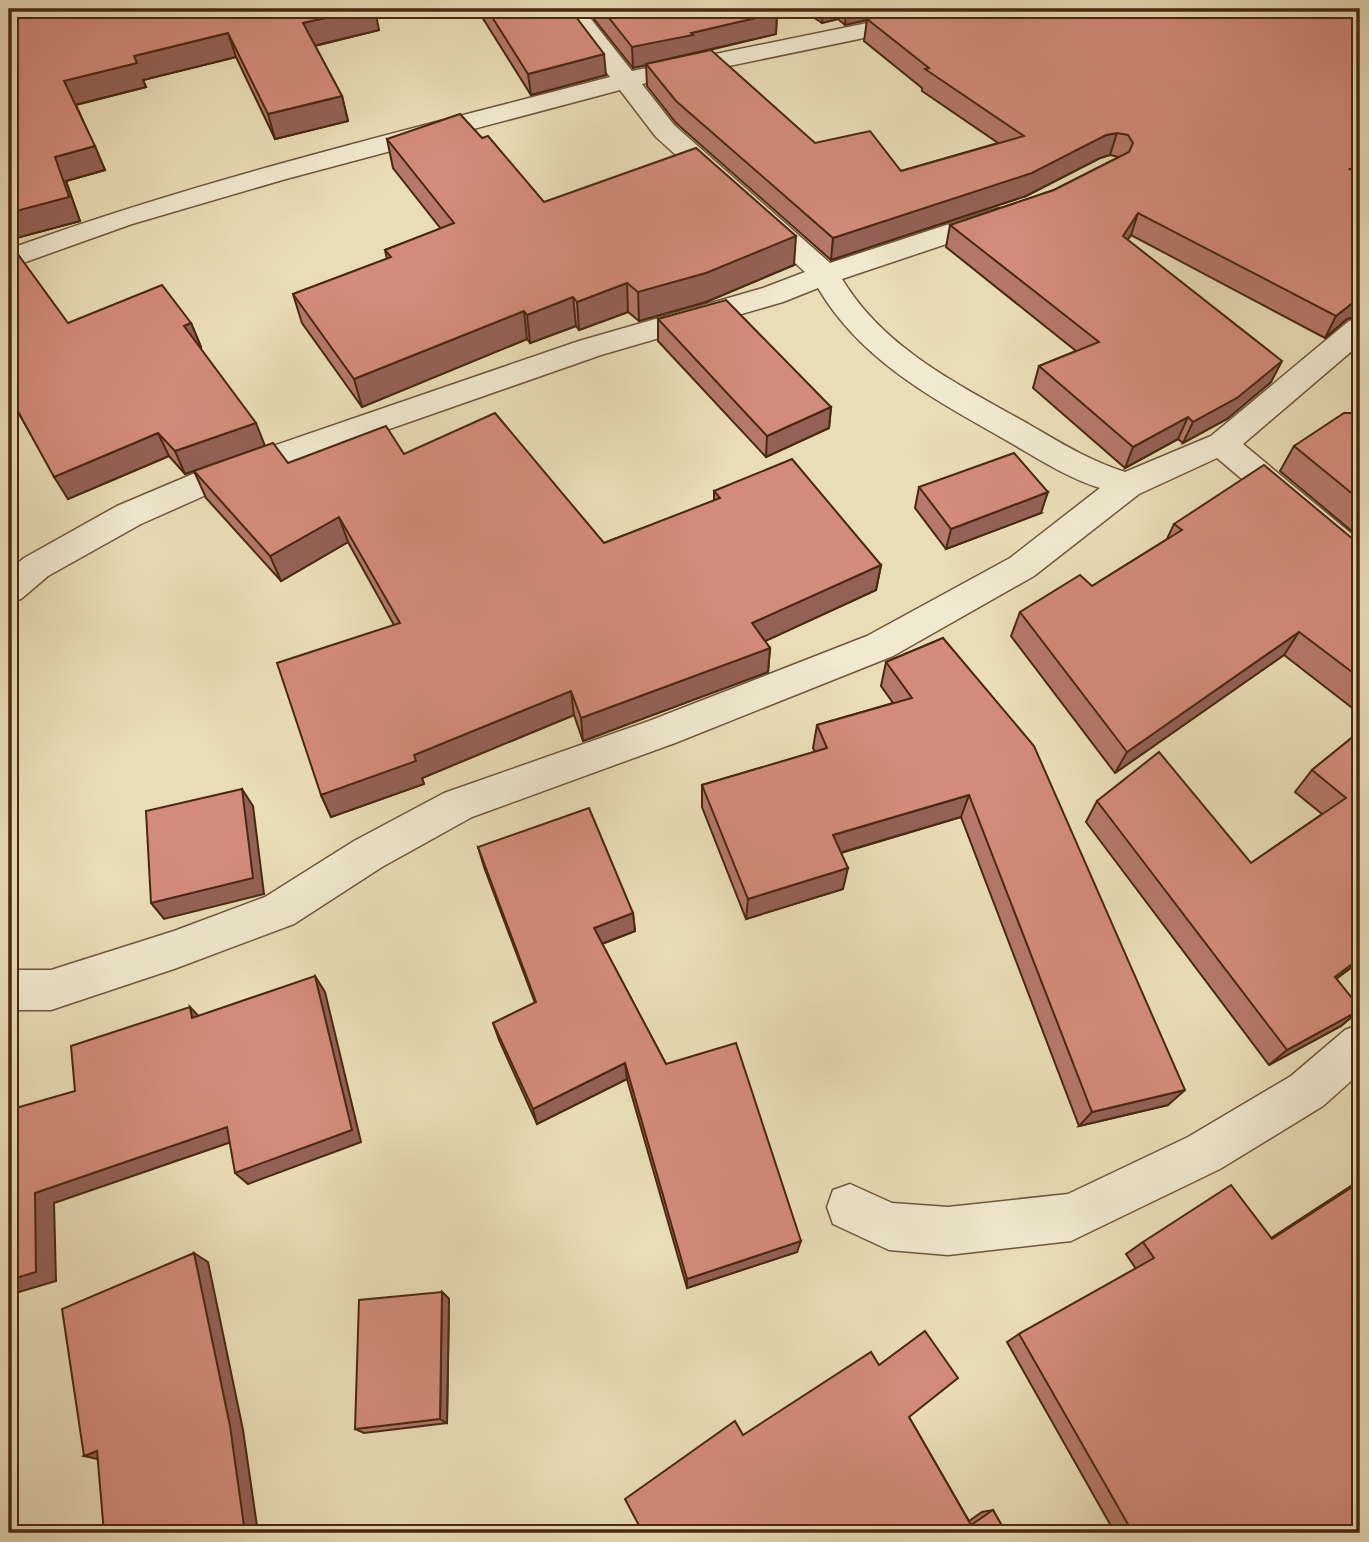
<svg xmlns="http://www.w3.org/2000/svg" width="1369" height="1542" font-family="'Old Standard TT',serif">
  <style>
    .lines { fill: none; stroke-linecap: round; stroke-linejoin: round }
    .street-casing { stroke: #70553a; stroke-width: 3 }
    .street { fill: #f1e9d0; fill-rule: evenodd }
    .wall { fill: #b5786a; stroke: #482810; stroke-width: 2 }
    .shaded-wall { fill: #946156; stroke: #482810; stroke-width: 2 }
    .building { fill: #d38b7b; stroke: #482810; stroke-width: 2 }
  </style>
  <rect width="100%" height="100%" fill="#e9ddb7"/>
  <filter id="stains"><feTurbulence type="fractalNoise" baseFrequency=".00286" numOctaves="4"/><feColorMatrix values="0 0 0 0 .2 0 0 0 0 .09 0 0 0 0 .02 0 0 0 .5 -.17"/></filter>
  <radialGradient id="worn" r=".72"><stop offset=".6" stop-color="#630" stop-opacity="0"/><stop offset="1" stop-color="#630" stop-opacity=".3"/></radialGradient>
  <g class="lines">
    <g class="street-casing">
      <g id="street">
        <path d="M559 9H583L632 71 936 9H982L978 14 970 16 642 84 674 125 830 263 989 211 999 208 1009 211 1013 217 1009 223 842 279C885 350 960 385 1030 425 1061 443 1090 461 1125 472L1211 436 1349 321 1360 318V344L1243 444 1360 541V573L1348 569 1217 458 1139 494 1034 576 893 656 675 743 472 817 382 867 294 924 174 969 51 1010H9V970H51L174 931 265 897 354 841 444 793 649 721 867 636 1010 558 1100 488C1065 477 1036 457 1004 439 934 399 861 361 818 288L783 302 601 355 224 487 141 524 48 576 21 599 9 602V570L24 558 117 506 200 471 579 341 763 288 805 272 656 137 620 90 286 179 132 224 9 268V249C205 178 408 130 610 77Z"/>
        <path d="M1360 1024V1073L1323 1106 1220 1169 1071 1241 948 1255 889 1250 833 1224 827 1207 833 1190 850 1184 892 1203 948 1207 1068 1194 1188 1137 1291 1076 1345 1030Z"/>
      </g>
    </g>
    <use href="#street" class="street"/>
  </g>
  <g class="wall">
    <path d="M9 9 379 30 315 46 342 96 348 121 275 139 236 57 143 80 146 87 76 105 105 170 66 181 80 221 9 240Z"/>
    <path d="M467 9H570L606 75 531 95 477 9 468 11Z"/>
    <path d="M586 9H774L777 13 776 34 693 54 815 143 901 171 998 143 922 91V88L864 41 867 20 845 25 838 19 822 23 801 9H1360V311L1354 317 1347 319 1325 338 1131 235 1127 240 1271 382 1227 419 1183 443 1178 439 1125 468 1033 388 1039 366 1076 351 946 247 950 225 1054 190 1119 157 1110 155 1100 158 1026 196 831 260 676 123 647 86 646 65 633 68Z"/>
    <path d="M387 139 544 202 794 265 706 302 639 321 628 312 579 330 576 326 530 343 527 339 362 407 302 323 293 294 387 259 385 250 441 229 393 168Z"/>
    <path d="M658 319 831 407 829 428 766 457 658 341Z"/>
    <path d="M68 323H191L201 347 200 348 265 446 288 463 404 454 604 543 714 501V491L881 565 876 590 765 641 770 648 768 672 583 741 574 715 422 778 424 784 331 817 321 795 394 625 348 542 281 581 206 498 194 471 230 458 185 474 169 456 68 499 11 400 9 401Z"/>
    <path d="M1360 416V538L1280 471 1294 446Z"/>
    <path d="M919 487 1041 513 946 549 915 508Z"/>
    <path d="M1174 524 1360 545V714L1284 655 1115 773 1011 636 1020 612 1092 586 1167 539Z"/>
    <path d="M943 638 1168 1105 1079 1126 961 817 841 853 843 889 746 919 702 807V785L815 752 813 748 817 725 893 703 881 686 886 662Z"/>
    <path d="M1360 731V961L1336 979 1360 1010 1341 1026 1269 1065 1086 822 1097 801 1251 863 1322 814 1295 792 1312 770Z"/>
    <path d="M478 847 633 913 635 931 602 944 666 1064 797 1252 687 1288 627 1079 537 1124 499 1040 493 1023 535 1003 484 867Z"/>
    <path d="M1360 1180V1533H1115L1007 1342 1019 1334 1136 1269 1126 1254 1143 1242 1271 1238Z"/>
    <path d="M442 1292 449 1299 447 1423 364 1433 355 1429Z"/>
    <path d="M909 1417 969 1521 982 1512 993 1510 1006 1533H643L743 1435Z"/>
  </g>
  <g class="shaded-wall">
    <path d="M364 9H375L379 30 309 47 303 23Z"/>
    <path d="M823 9H839L838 19 822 23Z"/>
    <path d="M846 9H924L867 19V20L845 25Z"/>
    <path d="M777 13 776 34 646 64V65L633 68 632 47Z"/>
    <path d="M228 33 236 57 143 80 146 87 74 105 64 81 134 56Z"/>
    <path d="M604 54 606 75 531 95 528 74Z"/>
    <path d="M342 96 348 121 275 139 268 114Z"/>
    <path d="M1117 133 1110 155 1100 158 1026 196 831 260 833 238 1106 135Z"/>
    <path d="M95 146 105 170 66 181 80 221 9 240V213L55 157Z"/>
    <path d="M1360 165V183L1350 169Z"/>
    <path d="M1138 213 1131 235 1115 258 1123 236Z"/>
    <path d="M796 236 794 265 706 302 639 321 638 292Z"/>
    <path d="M627 283 628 312 579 330 577 302Z"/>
    <path d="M573 297 576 326 530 343 527 315Z"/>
    <path d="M1360 297V311L1354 317 1347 319 1325 338 1336 316Z"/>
    <path d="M524 311 527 339 362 407 354 379Z"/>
    <path d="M191 323 201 347 194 350 184 326Z"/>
    <path d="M1282 361 1271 382 1227 419 1183 443 1193 422Z"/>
    <path d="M831 407 829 428 766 457 767 436Z"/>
    <path d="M1188 417 1178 439 1125 468 1133 447Z"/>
    <path d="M256 423 265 446 185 474 175 451Z"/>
    <path d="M158 433 169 456 68 499 54 477Z"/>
    <path d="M1048 492 1041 513 946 549 951 529Z"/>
    <path d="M339 517 348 542 281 581 270 556Z"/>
    <path d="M881 565 876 590 750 648 752 623Z"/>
    <path d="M1299 632 1284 655 1115 773 1127 752Z"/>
    <path d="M770 648 768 672 583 741 581 718Z"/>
    <path d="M571 691 574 715 422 778 424 784 331 817 321 795 414 755Z"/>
    <path d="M242 789 253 806 264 894 164 919 151 903Z"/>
    <path d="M969 795 961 817 829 856 833 835Z"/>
    <path d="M848 868 843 889 746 919 748 899Z"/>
    <path d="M633 913 635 931 596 946 594 928Z"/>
    <path d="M1360 958V961L1316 994 1335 977Z"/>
    <path d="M315 976 325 992 361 1142 248 1184 235 1173Z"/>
    <path d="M190 1007 204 1022 192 1018Z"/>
    <path d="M1360 1010 1341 1026 1269 1065 1287 1050Z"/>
    <path d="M625 1063 627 1079 537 1124 533 1109Z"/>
    <path d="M1185 1090 1168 1105 1079 1126 1092 1112Z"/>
    <path d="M227 1127 240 1139 54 1203 56 1281 9 1295V1280L35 1193Z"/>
    <path d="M801 1241 797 1252 687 1288V1279Z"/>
    <path d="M194 1253 208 1262 243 1430 258 1533H245Z"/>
    <path d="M442 1292 449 1299 447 1423 440 1419Z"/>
    <path d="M97 1451 102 1460 84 1456Z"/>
  </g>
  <g class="building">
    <path d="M9 9H364L303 23 342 96 268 114 228 33 134 56 137 63 64 81 95 146 55 157 69 197 9 213Z"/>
    <path d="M487 9H570L604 54 528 74Z"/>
    <path d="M602 9H774L777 13 691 33 693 35 632 47Z"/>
    <path d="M914 9H1360V165L1350 169 1360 174V297L1336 316 1138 213 1123 236 1282 361 1237 398 1193 422 1188 417 1133 447 1039 366 1099 342 950 225 1054 190 1129 152 1133 143 1128 135 1117 133 1106 135 1032 173 833 238 676 101 646 64 711 50 815 143 870 131 901 171 1024 136 925 69 929 68 867 19Z"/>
    <path d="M460 114 482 138 488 136 544 202 696 148 796 236 706 273 638 292 627 283 577 302 573 297 527 315 524 311 354 379 293 294 391 257 385 250 454 223 387 139Z"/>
    <path d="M9 242 68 323 162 285 191 323 184 326 256 423 175 451 158 433 54 477 9 395Z"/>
    <path d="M726 300 831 407 767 436 658 319Z"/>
    <path d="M495 413 604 543 720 498 714 491 792 459 881 565 752 623 770 648 581 718 571 691 414 755 416 761 321 795 277 663 400 623 339 517 270 556 194 471 273 443 288 463 386 426 404 454Z"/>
    <path d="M1344 413H1357L1360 416V500L1294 446Z"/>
    <path d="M1014 453 1048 492 951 529 919 487Z"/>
    <path d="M1264 465 1360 545V678L1299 632 1127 752 1020 612 1080 575 1092 586 1182 530 1174 524Z"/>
    <path d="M943 638 1034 746 1185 1090 1092 1112 969 795 833 835 848 868 748 899 702 785 827 748 817 725 912 698 886 662Z"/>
    <path d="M1360 731V958L1335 977 1360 1008V1010L1287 1050 1097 801 1159 752 1251 863 1346 798 1312 770Z"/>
    <path d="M242 789 253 878 151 903 146 811Z"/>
    <path d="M589 808 633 913 594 928 666 1064 736 1043 801 1241 687 1279 625 1063 533 1109 493 1023 536 1002 478 847Z"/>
    <path d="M315 976 352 1130 235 1173 227 1127 35 1193 36 1272 9 1280V1110L75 1091 71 1046 190 1007 192 1018Z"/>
    <path d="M1360 1182V1533H1133L1019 1334 1154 1258 1143 1242 1231 1185 1272 1239Z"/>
    <path d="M194 1253 230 1426 245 1533H104L97 1451 84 1456 62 1309Z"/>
    <path d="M442 1292 440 1419 355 1429 359 1300Z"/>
    <path d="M925 1331 958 1378 909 1417 971 1525 993 1510 1006 1533H643L625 1499 735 1421 743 1435 871 1352 879 1365Z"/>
  </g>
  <rect width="1369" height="1542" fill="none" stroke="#e9ddb7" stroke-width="35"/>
  <rect x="10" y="10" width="1348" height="1521" fill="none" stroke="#482810" stroke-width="3.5"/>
  <rect x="18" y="18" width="1334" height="1507" fill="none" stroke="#482810" stroke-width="2"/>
  <rect width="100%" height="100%" filter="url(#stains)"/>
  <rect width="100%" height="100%" fill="url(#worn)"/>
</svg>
